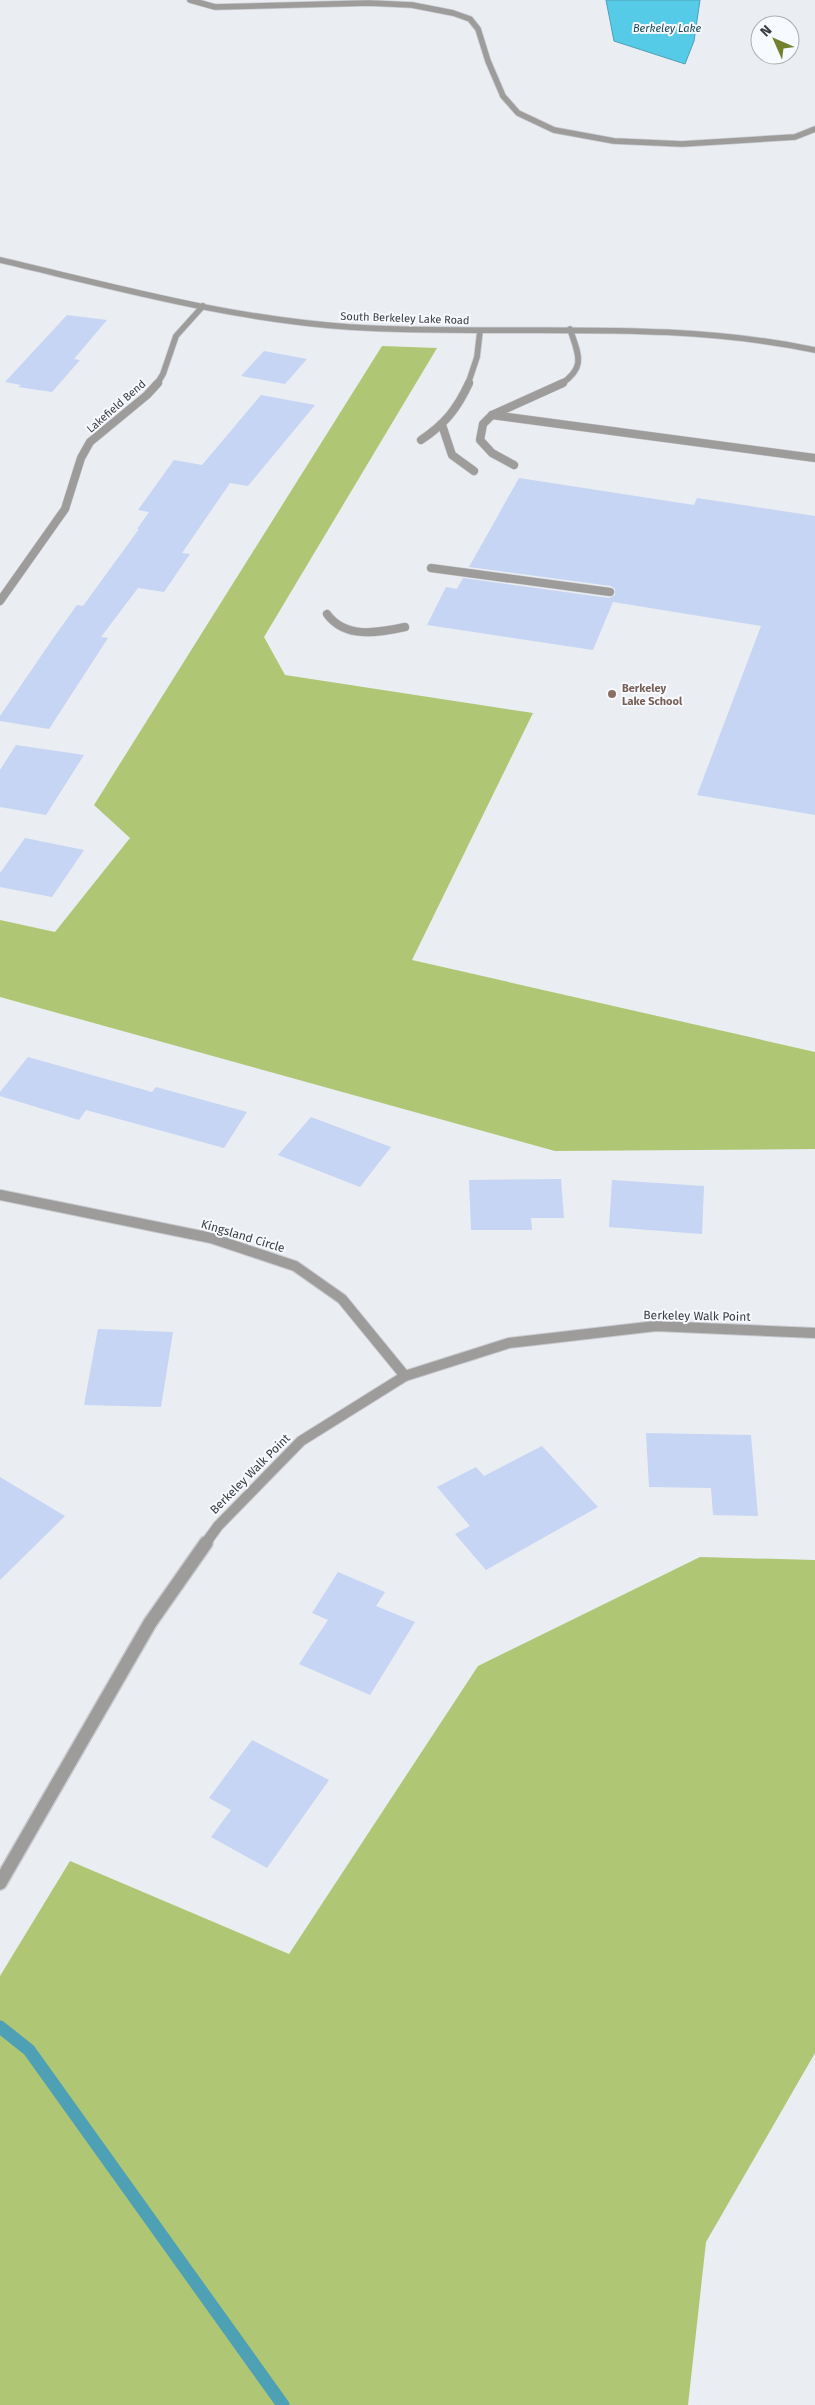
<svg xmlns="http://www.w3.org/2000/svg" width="815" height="2405" font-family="'Fira Sans',sans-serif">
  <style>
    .forest { fill: #afc774 }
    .water { fill: #56cbe8; stroke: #4ea0b5 }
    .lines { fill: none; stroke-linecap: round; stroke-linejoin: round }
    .stream { stroke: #4ea0b5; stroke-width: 13 }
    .building { fill: #c6d5f3 }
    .service-far1-casing { stroke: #c7cace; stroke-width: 7 }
    .service-casing { stroke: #c7cace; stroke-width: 9 }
    .minor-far3-casing { stroke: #c7cace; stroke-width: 7 }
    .minor-far2-casing { stroke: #c7cace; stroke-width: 9 }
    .minor-far1-casing { stroke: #c7cace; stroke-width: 12 }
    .minor-casing { stroke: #c7cace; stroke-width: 16 }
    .tertiary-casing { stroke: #c7cace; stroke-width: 7 }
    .service-far1 { stroke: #9e9b9b; stroke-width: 5.5 }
    .service { stroke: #9e9b9b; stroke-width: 8 }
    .minor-far3 { stroke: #9e9b9b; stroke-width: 5.5 }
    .minor-far2 { stroke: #9e9b9b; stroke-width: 8 }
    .minor-far1 { stroke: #9e9b9b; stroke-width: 10 }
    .minor { stroke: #9e9b9b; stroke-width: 13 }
    .tertiary { stroke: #9e9b9b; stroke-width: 5.5 }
    .education-dot { fill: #8d6e63; stroke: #f7faff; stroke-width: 2 }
    .labels { text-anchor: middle; stroke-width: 4; stroke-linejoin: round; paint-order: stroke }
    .far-water-label { font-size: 11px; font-style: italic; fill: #164956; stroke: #f7faff }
    .far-street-label { font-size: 11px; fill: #3b3c3e; stroke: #f7faff }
    .far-education-label { font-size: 11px; font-weight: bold; fill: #785e54; stroke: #f7faff; text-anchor: start }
    .street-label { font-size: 12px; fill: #3b3c3e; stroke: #f7faff }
  </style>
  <rect width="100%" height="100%" fill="#eaedf2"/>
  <g class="forest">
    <path d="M382 346 437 348 264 637 285 675 533 713 412 960 815 1052V1149L555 1151 0 997V920L55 932 130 838 94 805Z"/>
    <path d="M700 1557 815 1560V2053L706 2242 688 2405H0V1976L70 1861 289 1954 478 1666Z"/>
  </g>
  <path class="water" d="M606 0H700L694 41 685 64 614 41Z"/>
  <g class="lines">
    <path class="stream" d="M0 2027 29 2050 283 2405"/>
  </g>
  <g class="building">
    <path d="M67 315 107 320 74 359 80 360 52 392 18 387 21 385 5 382Z"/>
    <path d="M264 351 307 359 285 384 241 376Z"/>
    <path d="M261 395 315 405 248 486 230 483 182 553 190 554 164 592 138 588 101 637 108 638 49 729 0 721V716L54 637 77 605 83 606 139 529H137L149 512 138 510 174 460 202 465Z"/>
    <path d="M519 478 694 505 697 498 815 516V815L697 795 761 626 613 602 593 650 427 625 446 587 457 589 463 578 609 598 615 595V589L611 586 469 567Z"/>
    <path d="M16 745 84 755 46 815 0 807V770Z"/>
    <path d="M25 838 84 850 52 897 0 887V873Z"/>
    <path d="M28 1057 152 1092 156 1087 247 1112 224 1148 86 1110 79 1120 0 1096V1092Z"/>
    <path d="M311 1117 391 1147 360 1187 278 1155Z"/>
    <path d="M561 1179 564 1218H531L532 1230H471L469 1180Z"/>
    <path d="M612 1180 704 1186 702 1234 609 1227Z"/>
    <path d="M98 1329 173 1332 161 1407 84 1405Z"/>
    <path d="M646 1433 751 1435 758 1516 713 1515 711 1488 649 1487Z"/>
    <path d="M542 1446 598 1507 486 1570 455 1534 470 1526 437 1487 476 1467 484 1476Z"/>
    <path d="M0 1477 65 1516 0 1580Z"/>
    <path d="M338 1572 385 1592 376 1606 415 1622 370 1695 299 1664 328 1620 312 1613Z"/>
    <path d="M252 1740 329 1780 267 1868 211 1837 231 1810 209 1798Z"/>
  </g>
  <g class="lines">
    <g class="service-far1-casing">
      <g id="service-far1">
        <path d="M468 384 477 357 480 331"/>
        <path d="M561 384C587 367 578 354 570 329"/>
      </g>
    </g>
    <g class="service-casing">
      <g id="service">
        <path d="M492 415 815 458"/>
        <path d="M442 425 452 455 474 471"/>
        <path d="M421 440C445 424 457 409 469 383"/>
        <path d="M514 465 492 453 480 440 483 424 492 415 563 383"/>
        <path d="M431 568 610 592"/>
        <path d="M327 614C345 639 378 633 405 627"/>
      </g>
    </g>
    <g class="minor-far3-casing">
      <g id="minor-far3">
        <path d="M190 0 215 7 369 3 412 5 453 13 470 19 478 29 488 61 503 96 518 113 554 130 614 141 682 144 795 137 815 129"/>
        <path d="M157 384 163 374 176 336 203 306"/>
      </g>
    </g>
    <g class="minor-far2-casing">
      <path id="minor-far2" d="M0 601 65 509 81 458 90 442 147 395 158 383"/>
    </g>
    <g class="minor-far1-casing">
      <g id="minor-far1">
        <path d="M0 1195 211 1238 295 1266 342 1299 405 1376"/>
        <path d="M205 1544 218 1526 301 1441 405 1376 509 1343 656 1326 815 1333"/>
      </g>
    </g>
    <g class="minor-casing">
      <path id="minor" d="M0 1883 150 1623 206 1543"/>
    </g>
    <g class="tertiary-casing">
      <path id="tertiary" d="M0 260C115 287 230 319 349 327 504 337 662 318 815 350"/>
    </g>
    <use href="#service-far1" class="service-far1"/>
    <use href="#service" class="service"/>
    <use href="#minor-far3" class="minor-far3"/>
    <use href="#minor-far2" class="minor-far2"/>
    <use href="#minor-far1" class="minor-far1"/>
    <use href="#minor" class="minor"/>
    <use href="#tertiary" class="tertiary"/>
  </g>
  <circle class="education-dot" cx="612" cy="694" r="5"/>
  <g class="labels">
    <g class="far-water-label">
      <text x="667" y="32">Berkeley Lake</text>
    </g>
    <g class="far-street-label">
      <text transform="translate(405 318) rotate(2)" y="4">South Berkeley Lake Road</text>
      <text transform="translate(116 406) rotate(-41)" y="4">Lakefield Bend</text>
    </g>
    <g class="far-education-label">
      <text x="622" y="692">Berkeley<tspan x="622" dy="13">Lake School</tspan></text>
    </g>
    <g class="street-label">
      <text transform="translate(243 1236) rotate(17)" y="4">Kingsland Circle</text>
      <text transform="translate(697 1316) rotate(1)" y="4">Berkeley Walk Point</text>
      <text transform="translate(250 1474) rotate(-45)" y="4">Berkeley Walk Point</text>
    </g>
  </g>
  <g transform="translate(775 40) rotate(315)"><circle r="24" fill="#f7faff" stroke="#acaeb2"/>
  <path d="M0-4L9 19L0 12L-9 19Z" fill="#73812e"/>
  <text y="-8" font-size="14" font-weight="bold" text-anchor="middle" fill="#3b3c3e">N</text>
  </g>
</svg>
